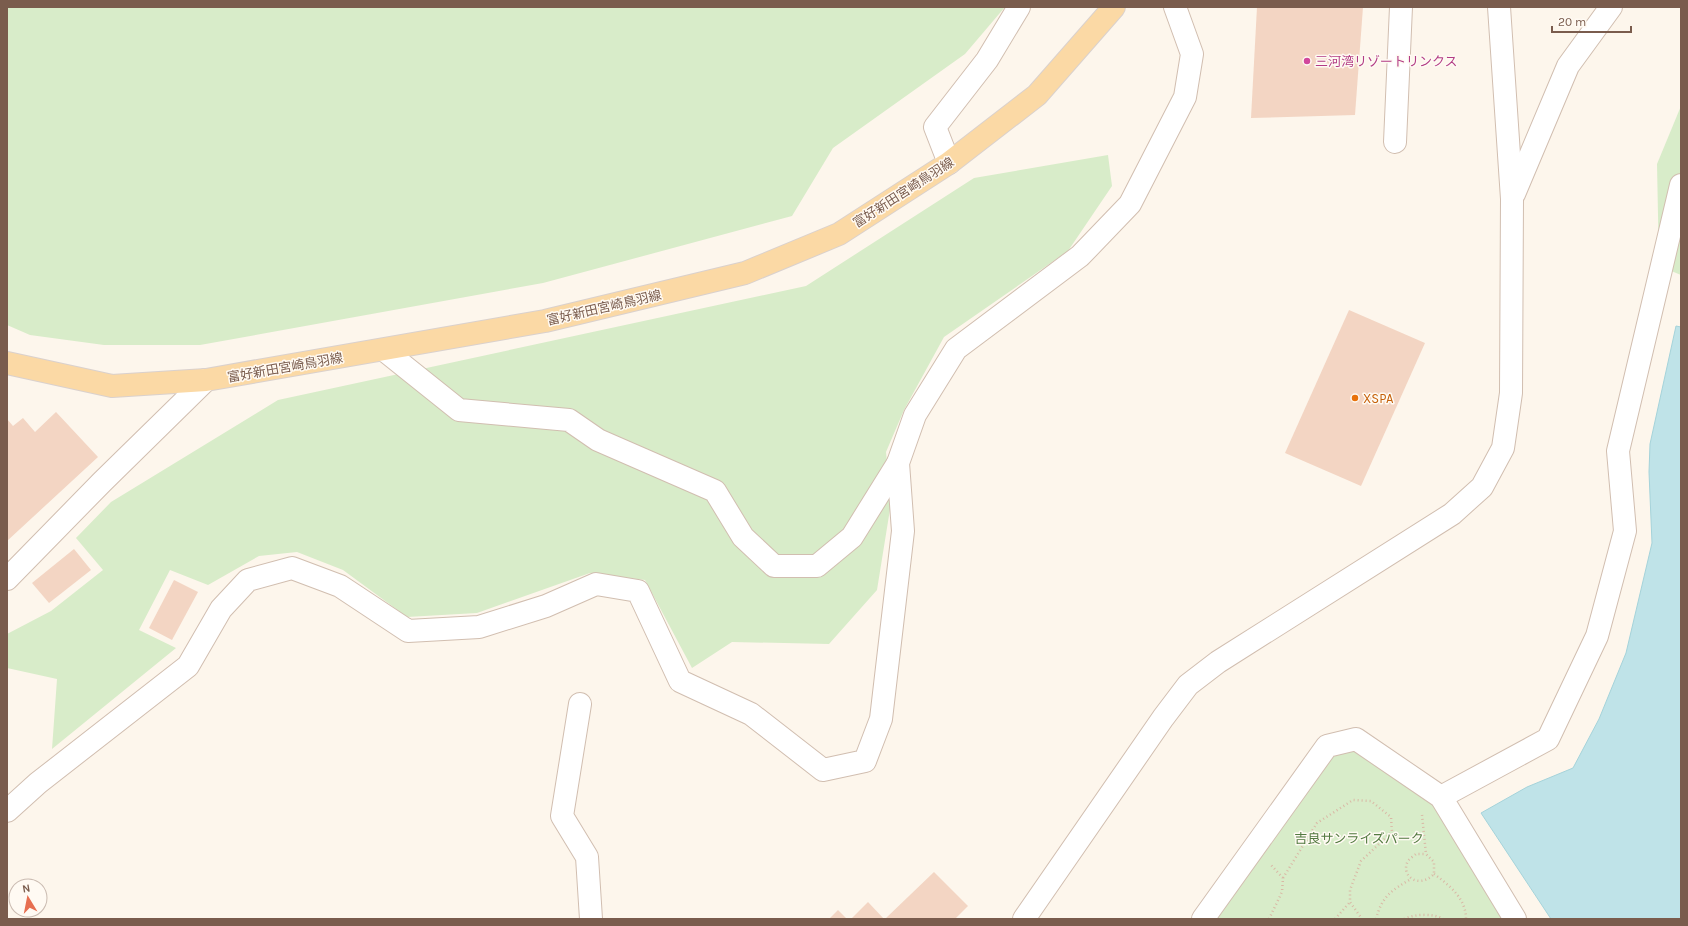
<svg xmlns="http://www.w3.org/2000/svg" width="1688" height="926" font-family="Karla,'Noto Sans JP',sans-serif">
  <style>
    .green { fill: #d8ecc9 }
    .water { fill: #bfe3e8; stroke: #a5d3da }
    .building { fill: #f3d5c3 }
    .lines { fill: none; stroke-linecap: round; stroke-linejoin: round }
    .minor-casing { stroke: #d1beb0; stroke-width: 24 }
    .major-casing { stroke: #dad1cd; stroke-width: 24 }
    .path { stroke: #d9b8a5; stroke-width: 2.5; stroke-dasharray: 1 3; stroke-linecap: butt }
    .minor { stroke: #fff; stroke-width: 22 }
    .major { stroke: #fbd9a5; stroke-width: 22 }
    .hotel-dot { fill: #d1479c; stroke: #fffaf3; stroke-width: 1.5 }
    .food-dot { fill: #e8710a; stroke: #fffaf3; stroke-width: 1.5 }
    .labels { text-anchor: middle; stroke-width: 3; stroke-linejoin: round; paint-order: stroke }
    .hotel-label { font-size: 13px; fill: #b23c85; stroke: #fffaf3; text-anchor: start }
    .street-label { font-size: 13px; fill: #7a5c4d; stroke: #fffaf3 }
    .food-label { font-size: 13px; fill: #c56008; stroke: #fffaf3; text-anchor: start }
    .park-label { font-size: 13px; fill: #537a41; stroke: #fffaf3 }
  </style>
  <rect width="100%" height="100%" fill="#fdf6ec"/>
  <g class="green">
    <path d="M7 7H1005L965 54 833 148 792 216 543 283 200 345H104L30 335 7 325Z"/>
    <path d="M1681 106V275L1659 266 1657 164Z"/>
    <path d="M1108 155 1112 186 1068 251 944 337 904 410 886 452 891 503 877 590 829 644 732 642 692 668 645 580 590 573 477 613 407 617 343 570 297 552 259 556 208 585 170 570 139 630 176 648 52 749 57 679 7 668V634L51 611 103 570 76 538 111 502 278 400 806 286 974 178Z"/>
    <path d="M1340 742 1441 797 1515 919H1203Z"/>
  </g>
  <path class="water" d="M1676 326 1681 327V919H1551L1481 813 1527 787 1573 768 1599 719 1626 653 1652 543 1649 472 1650 444Z"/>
  <g class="building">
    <path d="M1257 7H1363L1355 115 1251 118Z"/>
    <path d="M1349 310 1425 343 1361 486 1285 453Z"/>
    <path d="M56 412 98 457 7 541V419L13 426 23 418 35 432Z"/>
    <path d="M74 549 91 570 49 603 32 583Z"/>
    <path d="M174 580 198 592 172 640 149 628Z"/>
    <path d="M934 872 968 906 955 919H885Z"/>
    <path d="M868 902 884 919H851Z"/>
    <path d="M838 910 847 919H829Z"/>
  </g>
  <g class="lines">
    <g class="minor-casing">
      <g id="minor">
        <path d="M1395 142 1401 7"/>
        <path d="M949 163 935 127 987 60 1019 7"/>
        <path d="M1514 194 1568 66 1611 7"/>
        <path d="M384 350 459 410 569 420 598 440 715 491 743 537 774 566H817L852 537 898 463"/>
        <path d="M7 579 102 482 206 380"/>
        <path d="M580 704 562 816 587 857 591 919"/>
        <path d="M1441 797 1548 739 1597 636 1625 531 1618 451 1681 185"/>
        <path d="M7 811 38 783 188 666 221 609 248 580 292 568 340 586 408 631 479 627 546 606 596 584 638 591 680 681 751 714 823 770 865 761 881 719 903 531 898 463 915 415 956 349 1080 256 1130 204 1185 97 1192 54 1175 7"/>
        <path d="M1024 919 1163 718 1188 685 1218 662 1452 514 1482 487 1503 448 1511 393 1512 199 1499 7"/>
        <path d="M1203 919 1327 746 1356 739 1441 797 1515 919"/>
      </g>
    </g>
    <g class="major-casing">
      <path id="major" d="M7 363 112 386 206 380 545 321 745 273 839 234 949 163 1037 95 1114 7"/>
    </g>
    <g class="path">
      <path d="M1422 815 1426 854 1434 862V874C1418 890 1400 875 1408 861 1410 858 1414 856 1416 854H1426"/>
      <path d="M1434 874C1449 885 1466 898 1466 919"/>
      <path d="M1283 878 1317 823 1353 800 1371 801 1391 817 1392 832 1361 861 1350 890V902L1362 919"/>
      <path d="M1269 919 1282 892 1283 878 1271 865"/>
      <path d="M1335 919 1350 902"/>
      <path d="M1376 919C1382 896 1392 890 1411 879"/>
      <path d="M1404 919C1414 914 1434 913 1443 919"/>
    </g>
    <use href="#minor" class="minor"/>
    <use href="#major" class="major"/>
  </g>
  <circle class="hotel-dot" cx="1307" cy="61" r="4"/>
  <circle class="food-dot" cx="1355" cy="398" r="4"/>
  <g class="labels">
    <g class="hotel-label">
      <text x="1315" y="66">三河湾リゾートリンクス</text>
    </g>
    <g class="street-label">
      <text transform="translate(903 192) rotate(-33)" y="5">富好新田宮崎鳥羽線</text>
      <text transform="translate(604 307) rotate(-13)" y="5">富好新田宮崎鳥羽線</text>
      <text transform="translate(285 367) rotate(-10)" y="5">富好新田宮崎鳥羽線</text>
    </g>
    <g class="food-label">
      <text x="1363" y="403">XSPA</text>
    </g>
    <g class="park-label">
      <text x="1359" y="843">吉良サンライズパーク</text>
    </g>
  </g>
  <rect width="1688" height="926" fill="none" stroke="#7a5c4d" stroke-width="16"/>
  <g transform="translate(28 898) rotate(350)"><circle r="19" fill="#fffaf3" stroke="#cabbb1"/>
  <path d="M0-3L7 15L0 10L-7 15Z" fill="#e76f51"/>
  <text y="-6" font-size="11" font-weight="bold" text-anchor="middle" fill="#7a5c4d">N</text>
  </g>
  <path d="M1552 26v6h79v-6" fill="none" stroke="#7a5c4d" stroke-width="2"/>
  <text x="1558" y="26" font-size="12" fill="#7a5c4d" stroke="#fffaf3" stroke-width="3" paint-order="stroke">20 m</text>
</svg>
